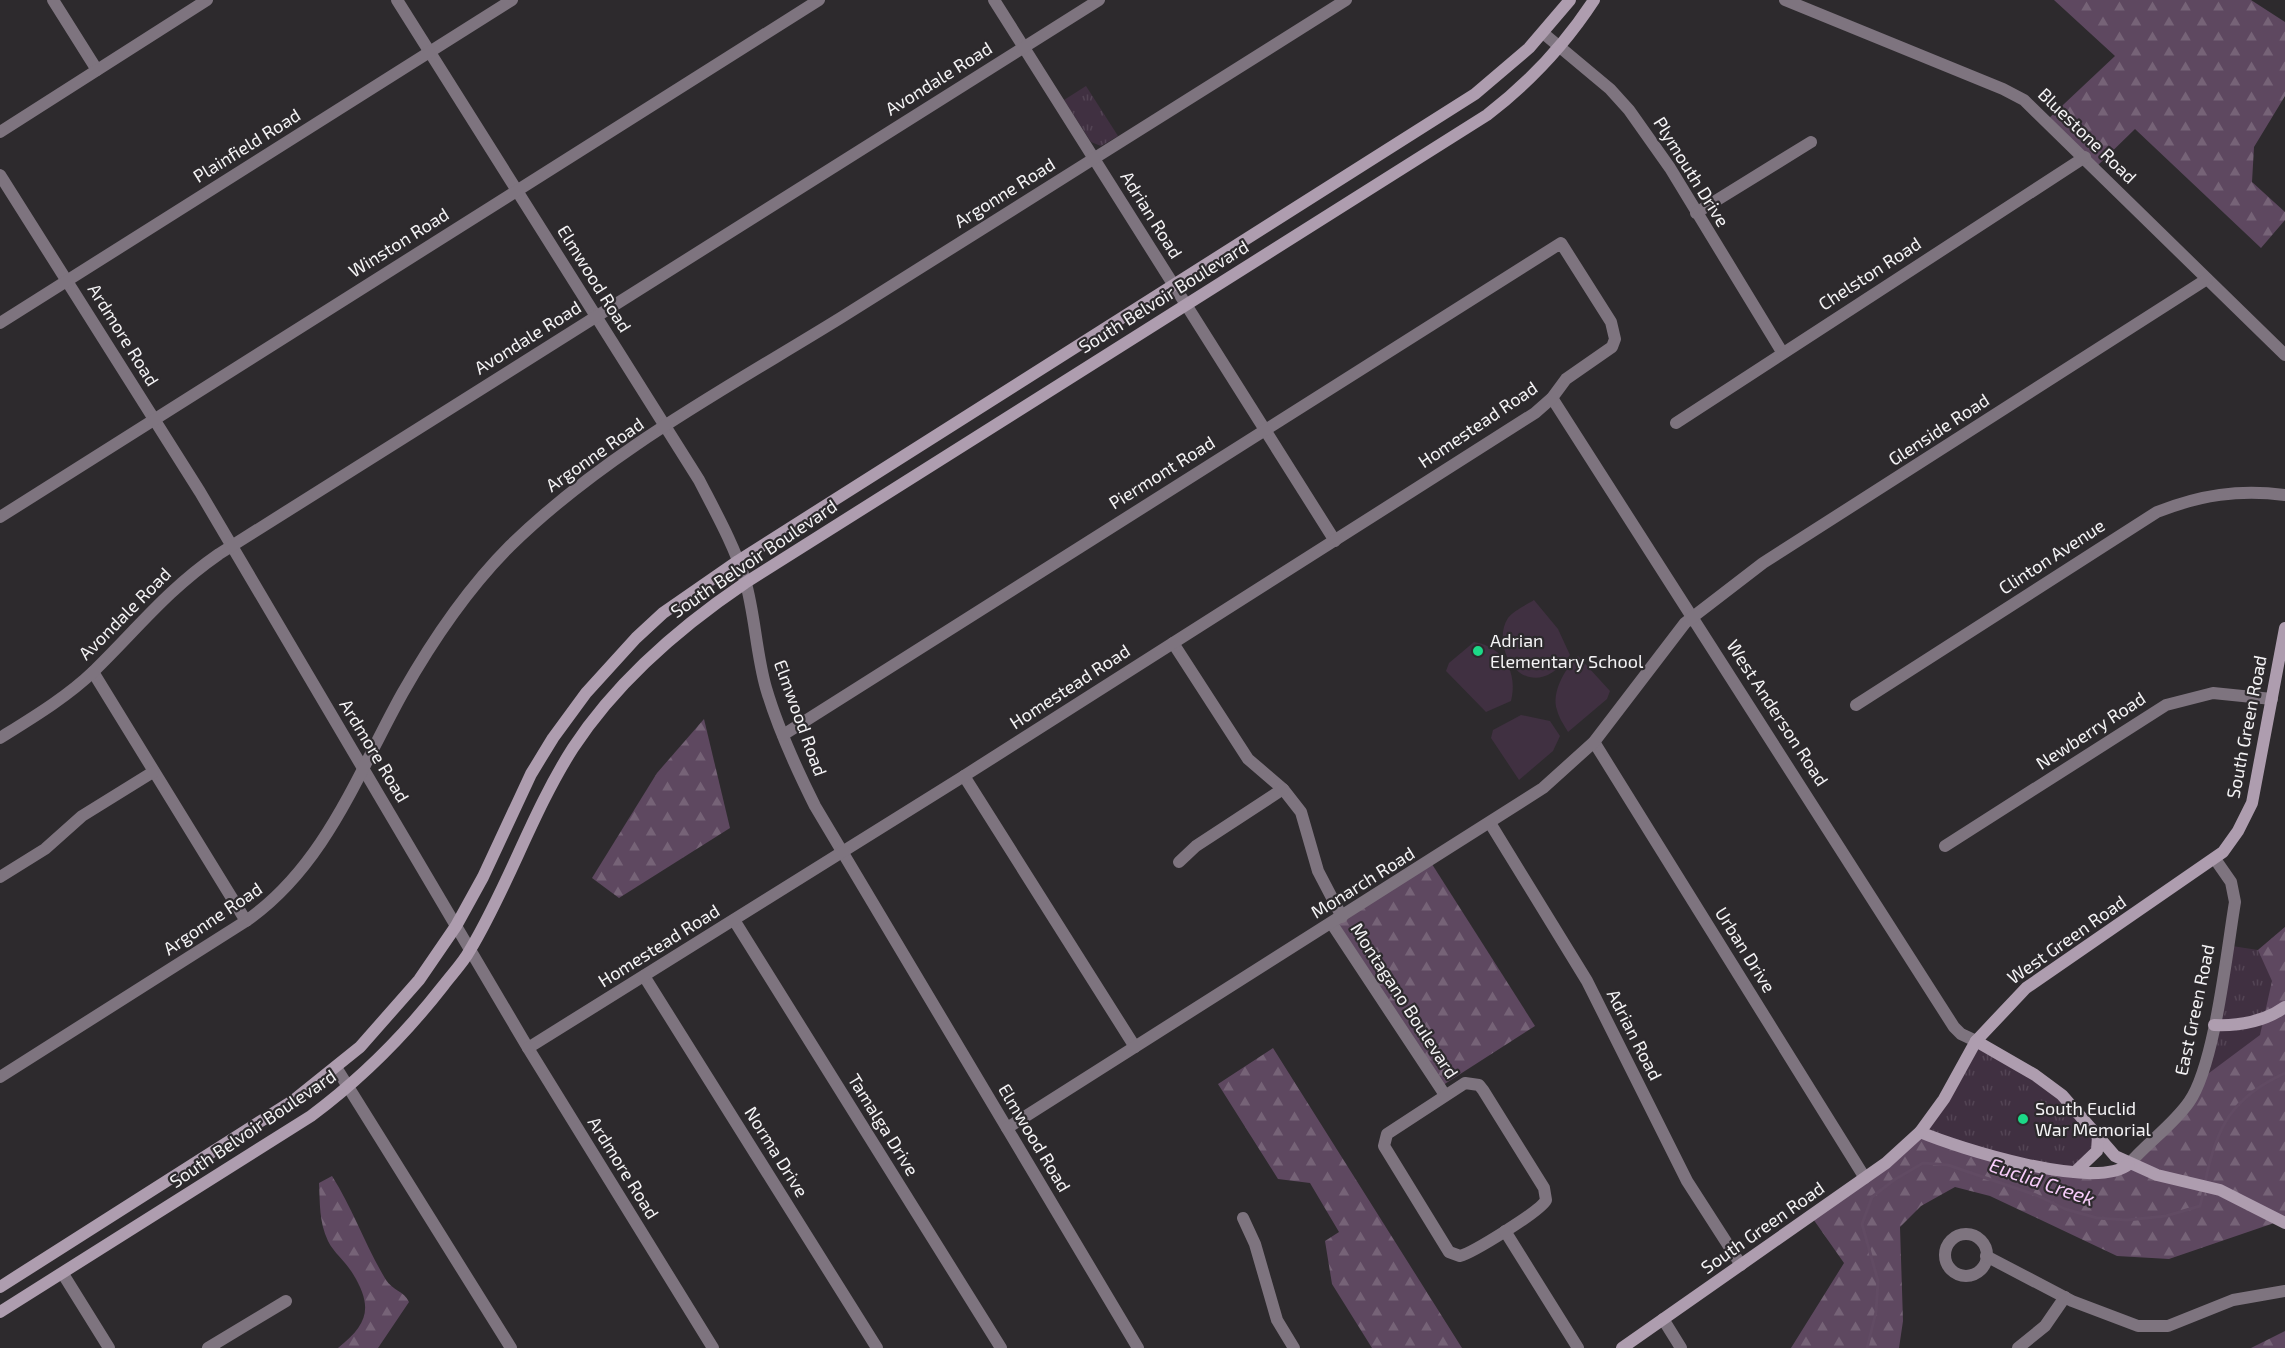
<svg xmlns="http://www.w3.org/2000/svg" width="2285" height="1348" font-family="'Exo 2',sans-serif">
  <style>
    .grass { fill: url(#grass-tufts) }
    .forest { fill: url(#forest-firs) }
    .garden { fill: #403041 }
    .lines { fill: none; stroke-linecap: round; stroke-linejoin: round }
    .stream { stroke: #614b63; stroke-width: 3 }
    .street { stroke: #7e747f; stroke-width: 12 }
    .secondary { stroke: #ae9daf; stroke-width: 12 }
    .poi-dot { fill: #1cd988; stroke: #2d2a2d; stroke-width: 2 }
    .labels { text-anchor: middle; stroke-width: 4.5; stroke-linejoin: round; paint-order: stroke }
    .street-label { font-size: 18px; fill: #f4f3f5; stroke: #2d2a2d }
    .poi-label { font-size: 18px; fill: #f4f3f5; stroke: #2d2a2d; text-anchor: start }
    .water-label { font-size: 20px; font-style: italic; fill: #f8cdfb; stroke: #2d2a2d }
  </style>
  <defs>
    <pattern id="grass-tufts" width="24" height="20" patternUnits="userSpaceOnUse" patternTransform="scale(1.5)"><rect width="24" height="20" fill="#403041"/><path d="M3 7l-1-3M5 7V3M7 7l1-3M15 17l-1-3M17 17v-4M19 17l1-3" fill="none" stroke="#534454"/></pattern>
    <pattern id="forest-firs" width="22" height="20" patternUnits="userSpaceOnUse" patternTransform="scale(1.5)"><rect width="22" height="20" fill="#5e4860"/><path d="M5 1l3.5 6h-7zM16 11l3.5 6h-7z" fill="#766377"/></pattern>
  </defs>
  <rect width="100%" height="100%" fill="#2d2a2d"/>
  <g class="grass">
    <path d="M1086 86 1118 136 1101 146 1091 142 1064 100Z"/>
    <path d="M2285 927V1028L2206 1084 2232 946 2258 950Z"/>
    <path d="M1976 1041 2046 1082 2098 1144 2074 1172 1920 1132Z"/>
  </g>
  <g class="forest">
    <path d="M2054 0H2251L2285 22V96L2254 147 2252 182 2285 212V220L2261 248 2135 129 2095 168 2047 120 2115 56Z"/>
    <path d="M704 719 730 828 619 898 592 878 657 773Z"/>
    <path d="M1430 861 1535 1026 1440 1087 1332 924Z"/>
    <path d="M2285 927V1223L2280 1221 2169 1259 2117 1256 1990 1196 1955 1187 1921 1206 1900 1227 1903 1321 1899 1348H1791L1844 1263 1811 1216 1920 1132 2046 1169 2110 1171 2167 1125 2201 1079 2260 1035 2272 981 2258 950Z"/>
    <path d="M1273 1048 1462 1348H1372L1332 1284 1325 1241 1339 1232 1310 1183 1278 1179 1218 1084Z"/>
    <path d="M332 1176C353 1209 366 1247 386 1280 392 1290 404 1291 409 1302L378 1348H338C367 1325 374 1308 353 1274 346 1262 334 1253 328 1241 319 1222 320 1203 319 1183Z"/>
    <path d="M2285 1331V1348H2251Z"/>
  </g>
  <g class="garden">
    <path d="M1534 600 1558 629 1570 655C1528 712 1488 648 1508 618 1513 611 1526 605 1534 600Z"/>
    <path d="M1474 642C1504 647 1518 673 1511 701L1486 712 1446 671 1449 663Z"/>
    <path d="M1578 656 1610 691 1607 699 1568 732C1564 725 1559 718 1557 710 1551 693 1565 668 1578 656Z"/>
    <path d="M1521 715 1550 721 1560 736 1553 751 1519 780 1491 738 1493 730Z"/>
  </g>
  <g class="lines">
    <g class="stream">
      <path d="M2205 1183C2216 1127 2232 1097 2285 1073"/>
      <path d="M1867 1348 1876 1312 1878 1281 1862 1224 1872 1197 1894 1180 1923 1163 1948 1165 2036 1195 2065 1209 2097 1218 2127 1220 2166 1216 2200 1206 2204 1190"/>
    </g>
    <g class="street">
      <path d="M53 0 97 70"/>
      <path d="M397 0 699 480C716 513 734 545 745 580 755 614 756 653 766 688 778 729 796 768 815 806L1138 1348"/>
      <path d="M994 0 1335 541"/>
      <path d="M1785 0 2003 89 2024 100 2285 355"/>
      <path d="M1543 33 1610 89 1629 110 1670 168 1782 352"/>
      <path d="M0 132 207 0"/>
      <path d="M0 175 200 492 528 1048 713 1348"/>
      <path d="M1696 213 1811 142"/>
      <path d="M0 323 512 0"/>
      <path d="M1552 398 1954 1027 1961 1034 1976 1041"/>
      <path d="M1676 423 2085 157"/>
      <path d="M0 517 819 0"/>
      <path d="M1173 643 1248 759 1283 789 1301 812 1318 871 1342 917"/>
      <path d="M93 672 246 921"/>
      <path d="M1856 705 2157 512C2200 495 2239 489 2285 495"/>
      <path d="M0 738C32 718 67 697 94 671 138 628 167 590 219 554L1099 0"/>
      <path d="M1594 742 1865 1178"/>
      <path d="M964 776 1135 1047"/>
      <path d="M1490 823 1587 981 1687 1181 1741 1265"/>
      <path d="M1945 846 2166 705 2213 693 2272 699"/>
      <path d="M1179 862 1196 846 1283 789"/>
      <path d="M0 877 45 849 82 816 153 772"/>
      <path d="M734 920 1001 1348"/>
      <path d="M1332 924 1445 1095"/>
      <path d="M644 976 877 1348"/>
      <path d="M528 1048 964 776 1535 413 1552 398 1566 379 1612 347 1615 339 1611 322 1561 243 783 735"/>
      <path d="M337 1069 511 1348"/>
      <path d="M0 1077 246 921C325 866 357 775 402 694 432 641 467 589 510 546 606 452 729 387 842 317 1010 211 1178 106 1346 0"/>
      <path d="M1465 1083 1479 1085 1483 1090 1544 1188 1546 1200C1541 1211 1472 1253 1460 1256L1449 1252 1384 1146 1387 1134Z"/>
      <path d="M1007 1128 1543 788 1594 742 1685 623 1763 563 2207 279"/>
      <path d="M2129 1164C2148 1142 2173 1125 2189 1102 2215 1065 2227 949 2235 902L2231 882 2215 859"/>
      <path d="M1243 1218 1255 1244 1277 1320 1294 1348"/>
      <path d="M1505 1231 1578 1348"/>
      <circle cx="1966" cy="1255" r="21"/>
      <path d="M1986 1256 2072 1301 2138 1326H2168L2233 1300 2285 1291"/>
      <path d="M63 1274 109 1348"/>
      <path d="M1663 1319 1681 1348"/>
      <path d="M208 1348 286 1301"/>
      <path d="M2018 1348 2045 1326 2065 1297"/>
    </g>
    <g class="secondary">
      <path d="M2214 1025C2239 1026 2264 1022 2285 1007"/>
      <path d="M1976 1041 2035 1075 2062 1095 2115 1156 2157 1175 2220 1190 2285 1223"/>
      <path d="M1920 1132C1958 1148 2096 1192 2129 1164"/>
      <path d="M2075 1172 2097 1151 2098 1136"/>
      <path d="M0 1287 294 1100 360 1047 419 980 456 926 483 877 531 774 553 738 586 693 636 638 663 613 738 561 1475 94 1529 48 1570 0"/>
      <path d="M0 1312 311 1116C362 1078 404 1036 443 986 452 974 463 963 470 950 509 885 532 812 573 748 617 681 680 627 745 583L1487 115C1530 82 1564 46 1594 0"/>
      <path d="M1622 1348 1886 1163 1920 1132 1944 1099 1976 1041 2026 988 2223 852 2238 831 2252 803 2285 628"/>
    </g>
  </g>
  <g class="poi-dot">
    <circle cx="1478" cy="651" r="6"/>
    <circle cx="2023" cy="1119" r="6"/>
  </g>
  <g class="labels">
    <g class="street-label">
      <text transform="translate(939 79) rotate(-32)" y="6">Avondale Road</text>
      <text transform="translate(2087 136) rotate(44)" y="6">Bluestone Road</text>
      <text transform="translate(247 146) rotate(-32)" y="6">Plainfield Road</text>
      <text transform="translate(1691 172) rotate(58)" y="6">Plymouth Drive</text>
      <text transform="translate(1005 193) rotate(-32)" y="6">Argonne Road</text>
      <text transform="translate(1151 215) rotate(58)" y="6">Adrian Road</text>
      <text transform="translate(399 243) rotate(-32)" y="6">Winston Road</text>
      <text transform="translate(1870 274) rotate(-33)" y="6">Chelston Road</text>
      <text transform="translate(594 279) rotate(58)" y="6">Elmwood Road</text>
      <text transform="translate(1164 297) rotate(-32)" y="6">South Belvoir Boulevard</text>
      <text transform="translate(123 335) rotate(58)" y="6">Ardmore Road</text>
      <text transform="translate(528 338) rotate(-32)" y="6">Avondale Road</text>
      <text transform="translate(1478 425) rotate(-34)" y="6">Homestead Road</text>
      <text transform="translate(1939 430) rotate(-33)" y="6">Glenside Road</text>
      <text transform="translate(595 455) rotate(-35)" y="6">Argonne Road</text>
      <text transform="translate(1162 473) rotate(-32)" y="6">Piermont Road</text>
      <text transform="translate(2052 557) rotate(-33)" y="6">Clinton Avenue</text>
      <text transform="translate(754 559) rotate(-34)" y="6">South Belvoir Boulevard</text>
      <text transform="translate(125 614) rotate(-45)" y="6">Avondale Road</text>
      <text transform="translate(1070 687) rotate(-33)" y="6">Homestead Road</text>
      <text transform="translate(1777 713) rotate(57)" y="6">West Anderson Road</text>
      <text transform="translate(800 718) rotate(70)" y="6">Elmwood Road</text>
      <text transform="translate(2247 727) rotate(-79)" y="6">South Green Road</text>
      <text transform="translate(2091 731) rotate(-33)" y="6">Newberry Road</text>
      <text transform="translate(374 751) rotate(59)" y="6">Ardmore Road</text>
      <text transform="translate(1363 883) rotate(-32)" y="6">Monarch Road</text>
      <text transform="translate(213 919) rotate(-34)" y="6">Argonne Road</text>
      <text transform="translate(2067 940) rotate(-35)" y="6">West Green Road</text>
      <text transform="translate(659 946) rotate(-32)" y="6">Homestead Road</text>
      <text transform="translate(1745 950) rotate(58)" y="6">Urban Drive</text>
      <text transform="translate(1404 1001) rotate(57)" y="6">Montagano Boulevard</text>
      <text transform="translate(2195 1010) rotate(-78)" y="6">East Green Road</text>
      <text transform="translate(1634 1035) rotate(63)" y="6">Adrian Road</text>
      <text transform="translate(883 1125) rotate(58)" y="6">Tamalga Drive</text>
      <text transform="translate(253 1129) rotate(-34)" y="6">South Belvoir Boulevard</text>
      <text transform="translate(1034 1138) rotate(59)" y="6">Elmwood Road</text>
      <text transform="translate(776 1152) rotate(58)" y="6">Norma Drive</text>
      <text transform="translate(623 1168) rotate(58)" y="6">Ardmore Road</text>
      <text transform="translate(1763 1228) rotate(-35)" y="6">South Green Road</text>
    </g>
    <g class="poi-label">
      <text x="1490" y="647">Adrian<tspan x="1490" dy="21">Elementary School</tspan></text>
      <text x="2035" y="1115">South Euclid<tspan x="2035" dy="21">War Memorial</tspan></text>
    </g>
    <g class="water-label">
      <text transform="translate(2042 1182) rotate(19)" y="7">Euclid Creek</text>
    </g>
  </g>
</svg>
